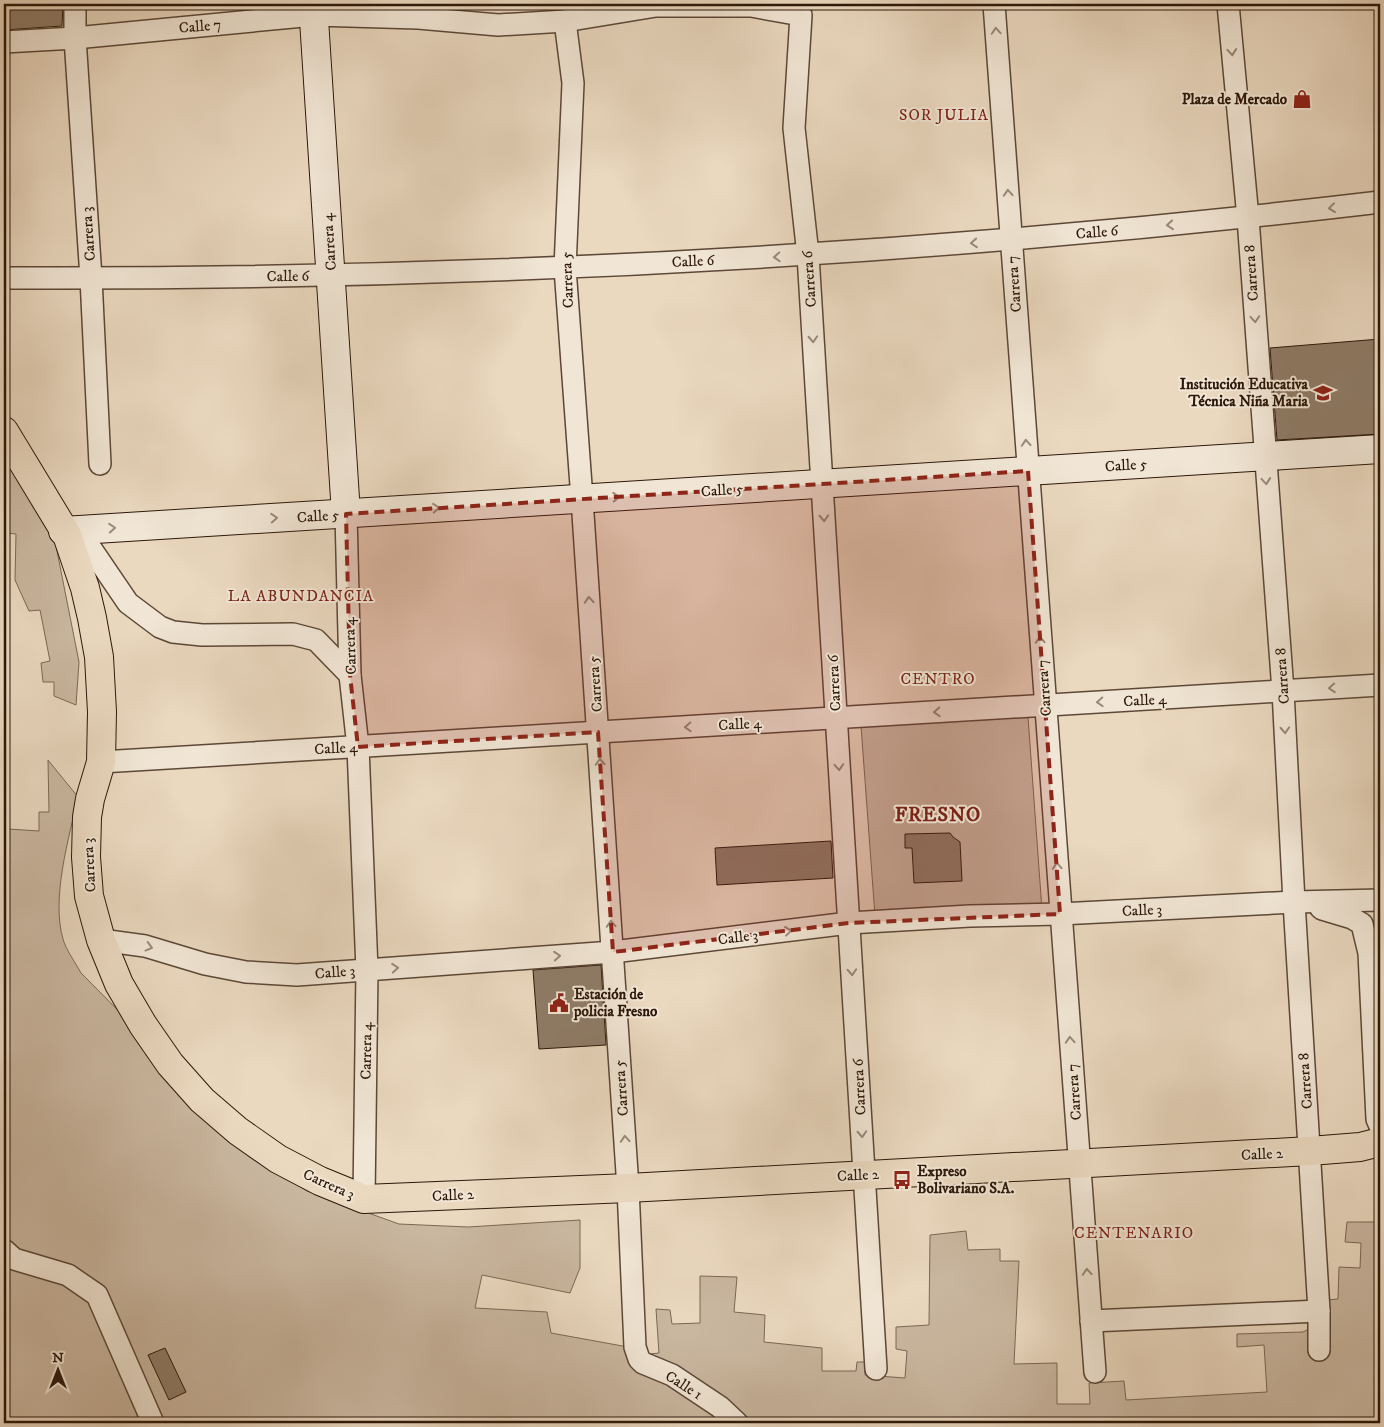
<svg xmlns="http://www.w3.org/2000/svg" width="1384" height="1427" font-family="'IM FELL DW Pica',serif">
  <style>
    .green { fill: #cab7a0; stroke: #7b6855 }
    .building { fill: #8f7c68; stroke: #2c180a }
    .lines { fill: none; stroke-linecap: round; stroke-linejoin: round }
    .street-casing { stroke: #5c4837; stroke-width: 24 }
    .secondary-casing { stroke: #2c180a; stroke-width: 30 }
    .highway-casing { stroke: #2c180a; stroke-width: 30 }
    .street { stroke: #f1e6d5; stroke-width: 21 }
    .secondary { stroke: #f1e6d5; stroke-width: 28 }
    .highway { stroke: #ead8bf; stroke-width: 28 }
    .oneway { stroke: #98897a }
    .marked { fill: #8f2418; fill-opacity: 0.2; stroke: #8f2418; stroke-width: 4; stroke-dasharray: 10 6; stroke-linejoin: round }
    .labels { text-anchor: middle; stroke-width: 4; stroke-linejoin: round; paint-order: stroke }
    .street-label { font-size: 15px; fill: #2c180a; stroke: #f1e6d5 }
    .poi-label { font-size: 15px; font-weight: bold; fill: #2c180a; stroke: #f1e6d5; text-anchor: end }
    .neighbourhood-label { font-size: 16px; letter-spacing: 1px; fill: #7a1f14; stroke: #f1e6d5 }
    .district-label { font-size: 20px; font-weight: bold; letter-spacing: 1px; fill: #7a1f14; stroke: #f1e6d5 }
  </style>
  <rect width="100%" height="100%" fill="#ead8bf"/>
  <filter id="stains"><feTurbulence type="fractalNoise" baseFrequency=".004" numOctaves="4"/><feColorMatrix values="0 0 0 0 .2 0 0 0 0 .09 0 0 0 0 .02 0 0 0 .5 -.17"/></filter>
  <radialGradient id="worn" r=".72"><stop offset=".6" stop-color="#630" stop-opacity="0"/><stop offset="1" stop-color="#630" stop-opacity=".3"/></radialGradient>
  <g class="green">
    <path d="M4 448 55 541 79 662 76 705 54 696V682H43L41 663 50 661 40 610 29 611 15 580 16 534 4 533Z"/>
    <path d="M1028 717 1042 910 875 916 861 726Z"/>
    <path d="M48 760 78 797C69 838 51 898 63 939 66 950 75 962 81 973L278 1172 307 1191 399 1224 468 1227 580 1220V1268L570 1293 482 1275 475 1308 547 1312 551 1333 628 1347 639 1355 659 1353 656 1309 670 1310 672 1324 700 1323V1276L737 1277 734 1312 765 1315 764 1342 822 1348V1371H856L857 1362H865V1375L905 1378 907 1351 896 1349V1327L929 1325 930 1235 966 1231 968 1250 1000 1249V1261H1019L1014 1364 1057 1363V1404H1090L1089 1383 1124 1381 1126 1400 1267 1392 1264 1345 1237 1347V1334L1303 1332 1315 1326 1316 1301 1338 1299 1339 1267 1360 1268 1361 1243 1345 1242 1347 1222H1380V1423H4V766L8 774V829L39 831V812H49Z"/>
  </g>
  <g class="building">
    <path d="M4 4H63L62 26 4 30Z"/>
    <path d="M1380 339V434L1277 440 1270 348Z"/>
    <path d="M950 833 953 837 960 842 962 881 914 883 912 848H905V834Z"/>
    <path d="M831 841 833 878 717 885 715 848Z"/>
    <path d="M601 965 606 1045 539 1049 533 970Z"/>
    <path d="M165 1348 186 1392 169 1400 148 1355Z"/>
  </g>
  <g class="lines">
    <g class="street-casing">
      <g id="street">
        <path d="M75 4V38L91 278 100 464"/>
        <path d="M994 4 1095 1372"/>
        <path d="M1228 4 1248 218 1283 691 1294 902 1319 1311V1350"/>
        <path d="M565 21 573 83 565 268 582 499 628 1188 635 1347 639 1359 643 1363 672 1375 720 1407 737 1423"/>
        <path d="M4 42 75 38 314 15 418 18 498 25 565 21 656 6H751L801 15 794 128 808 255 876 1369"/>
        <path d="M4 278C464 280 923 256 1380 202"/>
        <path d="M346 514 350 675 358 747 367 970 364 1199"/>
        <path d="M79 531 128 603 160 627 173 632 202 635 293 634 316 640 350 675"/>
        <path d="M101 762 1380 685"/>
        <path d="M1320 907 1322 909 1352 918 1362 924 1369 953 1377 1119 1380 1126"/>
        <path d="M101 940 145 946 205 964 246 972 297 975 613 952 849 923 970 916 1060 914 1294 902 1380 900"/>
        <path d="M4 1250 14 1259 68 1275 97 1295 153 1423"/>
        <path d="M1091 1321 1319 1311"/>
      </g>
    </g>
    <g class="secondary-casing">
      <g id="secondary">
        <path d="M313 4 346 514"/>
        <path d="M63 531 1380 449"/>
      </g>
    </g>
    <g class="highway-casing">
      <path id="highway" d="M4 431 67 535 85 588 92 618 99 657 102 712 101 762 90 799 87 817 86 857 89 896 101 940 119 984 143 1025 170 1064 202 1100 238 1131 278 1159 320 1181 364 1199 628 1188 1310 1151 1360 1147 1380 1142"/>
    </g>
    <use href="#street" class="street"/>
    <use href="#secondary" class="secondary"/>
    <use href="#highway" class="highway"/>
  </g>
  <defs><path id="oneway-chevron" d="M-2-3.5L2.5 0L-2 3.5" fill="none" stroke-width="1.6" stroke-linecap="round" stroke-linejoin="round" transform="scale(1.25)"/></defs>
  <g class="oneway">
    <use href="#oneway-chevron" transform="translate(996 31) rotate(-94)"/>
    <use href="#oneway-chevron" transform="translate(1232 52) rotate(85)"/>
    <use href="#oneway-chevron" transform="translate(1008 193) rotate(-94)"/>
    <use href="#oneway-chevron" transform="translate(1332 208) rotate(173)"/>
    <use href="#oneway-chevron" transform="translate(1170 225) rotate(175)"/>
    <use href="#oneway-chevron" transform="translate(974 243) rotate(176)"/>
    <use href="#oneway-chevron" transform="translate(777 257) rotate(177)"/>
    <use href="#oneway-chevron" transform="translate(1255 319) rotate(86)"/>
    <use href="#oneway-chevron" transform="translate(813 339) rotate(87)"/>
    <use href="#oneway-chevron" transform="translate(1026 443) rotate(-94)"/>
    <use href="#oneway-chevron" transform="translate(1266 481) rotate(85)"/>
    <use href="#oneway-chevron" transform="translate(616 497) rotate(-4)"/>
    <use href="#oneway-chevron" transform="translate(436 508) rotate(-4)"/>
    <use href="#oneway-chevron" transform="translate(274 518) rotate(-4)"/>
    <use href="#oneway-chevron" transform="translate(824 518) rotate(87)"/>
    <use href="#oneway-chevron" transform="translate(112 528) rotate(-4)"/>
    <use href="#oneway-chevron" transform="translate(589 600) rotate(-94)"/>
    <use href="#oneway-chevron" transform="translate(1040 640) rotate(-94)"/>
    <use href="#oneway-chevron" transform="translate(1332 688) rotate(176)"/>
    <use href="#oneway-chevron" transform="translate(1100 702) rotate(177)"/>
    <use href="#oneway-chevron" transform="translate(937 712) rotate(177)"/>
    <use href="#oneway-chevron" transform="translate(688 727) rotate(177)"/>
    <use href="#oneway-chevron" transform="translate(1285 730) rotate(87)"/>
    <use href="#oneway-chevron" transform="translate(600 762) rotate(-94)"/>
    <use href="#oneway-chevron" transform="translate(839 767) rotate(86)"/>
    <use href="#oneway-chevron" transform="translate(1057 866) rotate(-94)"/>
    <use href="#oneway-chevron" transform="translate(611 924) rotate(-94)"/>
    <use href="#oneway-chevron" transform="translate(788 931) rotate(-7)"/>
    <use href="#oneway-chevron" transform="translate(149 947) rotate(15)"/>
    <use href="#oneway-chevron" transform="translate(557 956) rotate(-4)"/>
    <use href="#oneway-chevron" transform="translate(395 968) rotate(-4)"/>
    <use href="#oneway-chevron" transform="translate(852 972) rotate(87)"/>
    <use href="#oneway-chevron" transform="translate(1070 1040) rotate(-94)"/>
    <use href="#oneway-chevron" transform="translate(862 1134) rotate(87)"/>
    <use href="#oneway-chevron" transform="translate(625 1139) rotate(-94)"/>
    <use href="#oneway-chevron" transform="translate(1087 1272) rotate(-94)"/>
  </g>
  <path class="marked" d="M1028 471 1060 914 849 923 613 952 598 732 358 747 350 675 346 514Z"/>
  <defs>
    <g id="shop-bare" transform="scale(1.5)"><path d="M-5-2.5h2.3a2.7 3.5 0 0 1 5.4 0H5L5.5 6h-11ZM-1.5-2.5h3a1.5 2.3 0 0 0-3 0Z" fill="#8f2418" stroke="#f1e6d5" stroke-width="2.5" paint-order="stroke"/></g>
    <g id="school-bare" transform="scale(1.5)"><path d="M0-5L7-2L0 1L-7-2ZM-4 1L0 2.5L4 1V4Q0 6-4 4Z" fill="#8f2418" stroke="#f1e6d5" stroke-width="2.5" paint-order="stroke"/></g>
    <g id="civic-bare" transform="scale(1.5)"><path d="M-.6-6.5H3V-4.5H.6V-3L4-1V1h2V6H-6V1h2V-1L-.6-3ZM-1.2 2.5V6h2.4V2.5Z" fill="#8f2418" stroke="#f1e6d5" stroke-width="2.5" paint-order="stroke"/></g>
    <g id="bus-bare" transform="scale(1.5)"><path d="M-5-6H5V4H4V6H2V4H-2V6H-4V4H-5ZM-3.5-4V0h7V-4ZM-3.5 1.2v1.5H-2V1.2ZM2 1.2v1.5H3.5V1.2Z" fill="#8f2418" stroke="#f1e6d5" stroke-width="2.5" paint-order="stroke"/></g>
  </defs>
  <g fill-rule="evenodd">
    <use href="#shop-bare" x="1302" y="99"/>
    <use href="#school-bare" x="1323" y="393"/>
    <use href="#civic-bare" x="559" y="1003"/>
    <use href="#bus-bare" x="902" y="1180"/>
  </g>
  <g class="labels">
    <g class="street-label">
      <text transform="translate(200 26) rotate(-5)" y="5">Calle 7</text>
      <text transform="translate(1097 232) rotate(-5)" y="5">Calle 6</text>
      <text transform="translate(88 234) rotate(-94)" y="5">Carrera 3</text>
      <text transform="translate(329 242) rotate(-94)" y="5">Carrera 4</text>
      <text transform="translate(693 261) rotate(-3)" y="5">Calle 6</text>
      <text transform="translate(1251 273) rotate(-94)" y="5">Carrera 8</text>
      <text transform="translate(288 276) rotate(-1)" y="5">Calle 6</text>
      <text transform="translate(809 279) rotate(-94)" y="5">Carrera 6</text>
      <text transform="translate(567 280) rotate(-92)" y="5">Carrera 5</text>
      <text transform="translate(1014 284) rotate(-94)" y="5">Carrera 7</text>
      <text transform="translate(1126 465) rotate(-4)" y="5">Calle 5</text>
      <text transform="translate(722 490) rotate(-4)" y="5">Calle 5</text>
      <text transform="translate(318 516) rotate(-4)" y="5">Calle 5</text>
      <text transform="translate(350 646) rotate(-92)" y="5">Carrera 4</text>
      <text transform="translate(1282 676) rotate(-94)" y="5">Carrera 8</text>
      <text transform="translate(834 683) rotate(-93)" y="5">Carrera 6</text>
      <text transform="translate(595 684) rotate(-94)" y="5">Carrera 5</text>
      <text transform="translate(1044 688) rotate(-94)" y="5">Carrera 7</text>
      <text transform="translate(1145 700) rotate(-3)" y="5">Calle 4</text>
      <text transform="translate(740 724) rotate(-3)" y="5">Calle 4</text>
      <text transform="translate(336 748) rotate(-3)" y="5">Calle 4</text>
      <text transform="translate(89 865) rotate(-93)" y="5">Carrera 3</text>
      <text transform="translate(1142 910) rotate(-3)" y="5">Calle 3</text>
      <text transform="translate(738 937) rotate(-7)" y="5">Calle 3</text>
      <text transform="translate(335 972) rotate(-5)" y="5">Calle 3</text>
      <text transform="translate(366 1051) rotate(-89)" y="5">Carrera 4</text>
      <text transform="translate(1305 1081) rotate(-94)" y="5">Carrera 8</text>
      <text transform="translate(859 1087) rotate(-93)" y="5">Carrera 6</text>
      <text transform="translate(621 1088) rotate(-94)" y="5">Carrera 5</text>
      <text transform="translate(1074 1092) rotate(-94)" y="5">Carrera 7</text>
      <text transform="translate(1262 1154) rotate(-3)" y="5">Calle 2</text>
      <text transform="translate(858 1175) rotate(-3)" y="5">Calle 2</text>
      <text transform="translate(329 1184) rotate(24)" y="5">Carrera 3</text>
      <text transform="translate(453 1195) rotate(-3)" y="5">Calle 2</text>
      <text transform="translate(684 1385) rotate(32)" y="5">Calle 1</text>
    </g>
    <g class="poi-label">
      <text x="1287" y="104">Plaza de Mercado</text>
      <text x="1308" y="389">Institución Educativa<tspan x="1308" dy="17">Técnica Niña Maria</tspan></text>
      <text x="574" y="999" text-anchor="start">Estación de<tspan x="574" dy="17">policia Fresno</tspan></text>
      <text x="917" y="1176" text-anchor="start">Expreso<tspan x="917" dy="17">Bolivariano S.A.</tspan></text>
    </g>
    <g class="neighbourhood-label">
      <text x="944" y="120">SOR JULIA</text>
      <text x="301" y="601">LA ABUNDANCIA</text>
      <text x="938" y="684">CENTRO</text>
      <text x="1134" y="1238">CENTENARIO</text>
    </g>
    <g class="district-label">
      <text x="938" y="821">FRESNO</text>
    </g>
  </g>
  <rect width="1384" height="1427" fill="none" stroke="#ead8bf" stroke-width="20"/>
  <rect x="5" y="5" width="1374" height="1417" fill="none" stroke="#2c180a" stroke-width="2.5"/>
  <rect x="10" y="10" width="1364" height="1407" fill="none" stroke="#2c180a"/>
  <g transform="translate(58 1370)" stroke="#f1e6d5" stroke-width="4" paint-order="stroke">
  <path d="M0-4L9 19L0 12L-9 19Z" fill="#2c180a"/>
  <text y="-8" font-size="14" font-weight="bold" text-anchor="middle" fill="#2c180a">N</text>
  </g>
  <rect width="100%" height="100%" filter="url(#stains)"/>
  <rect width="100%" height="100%" fill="url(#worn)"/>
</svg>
